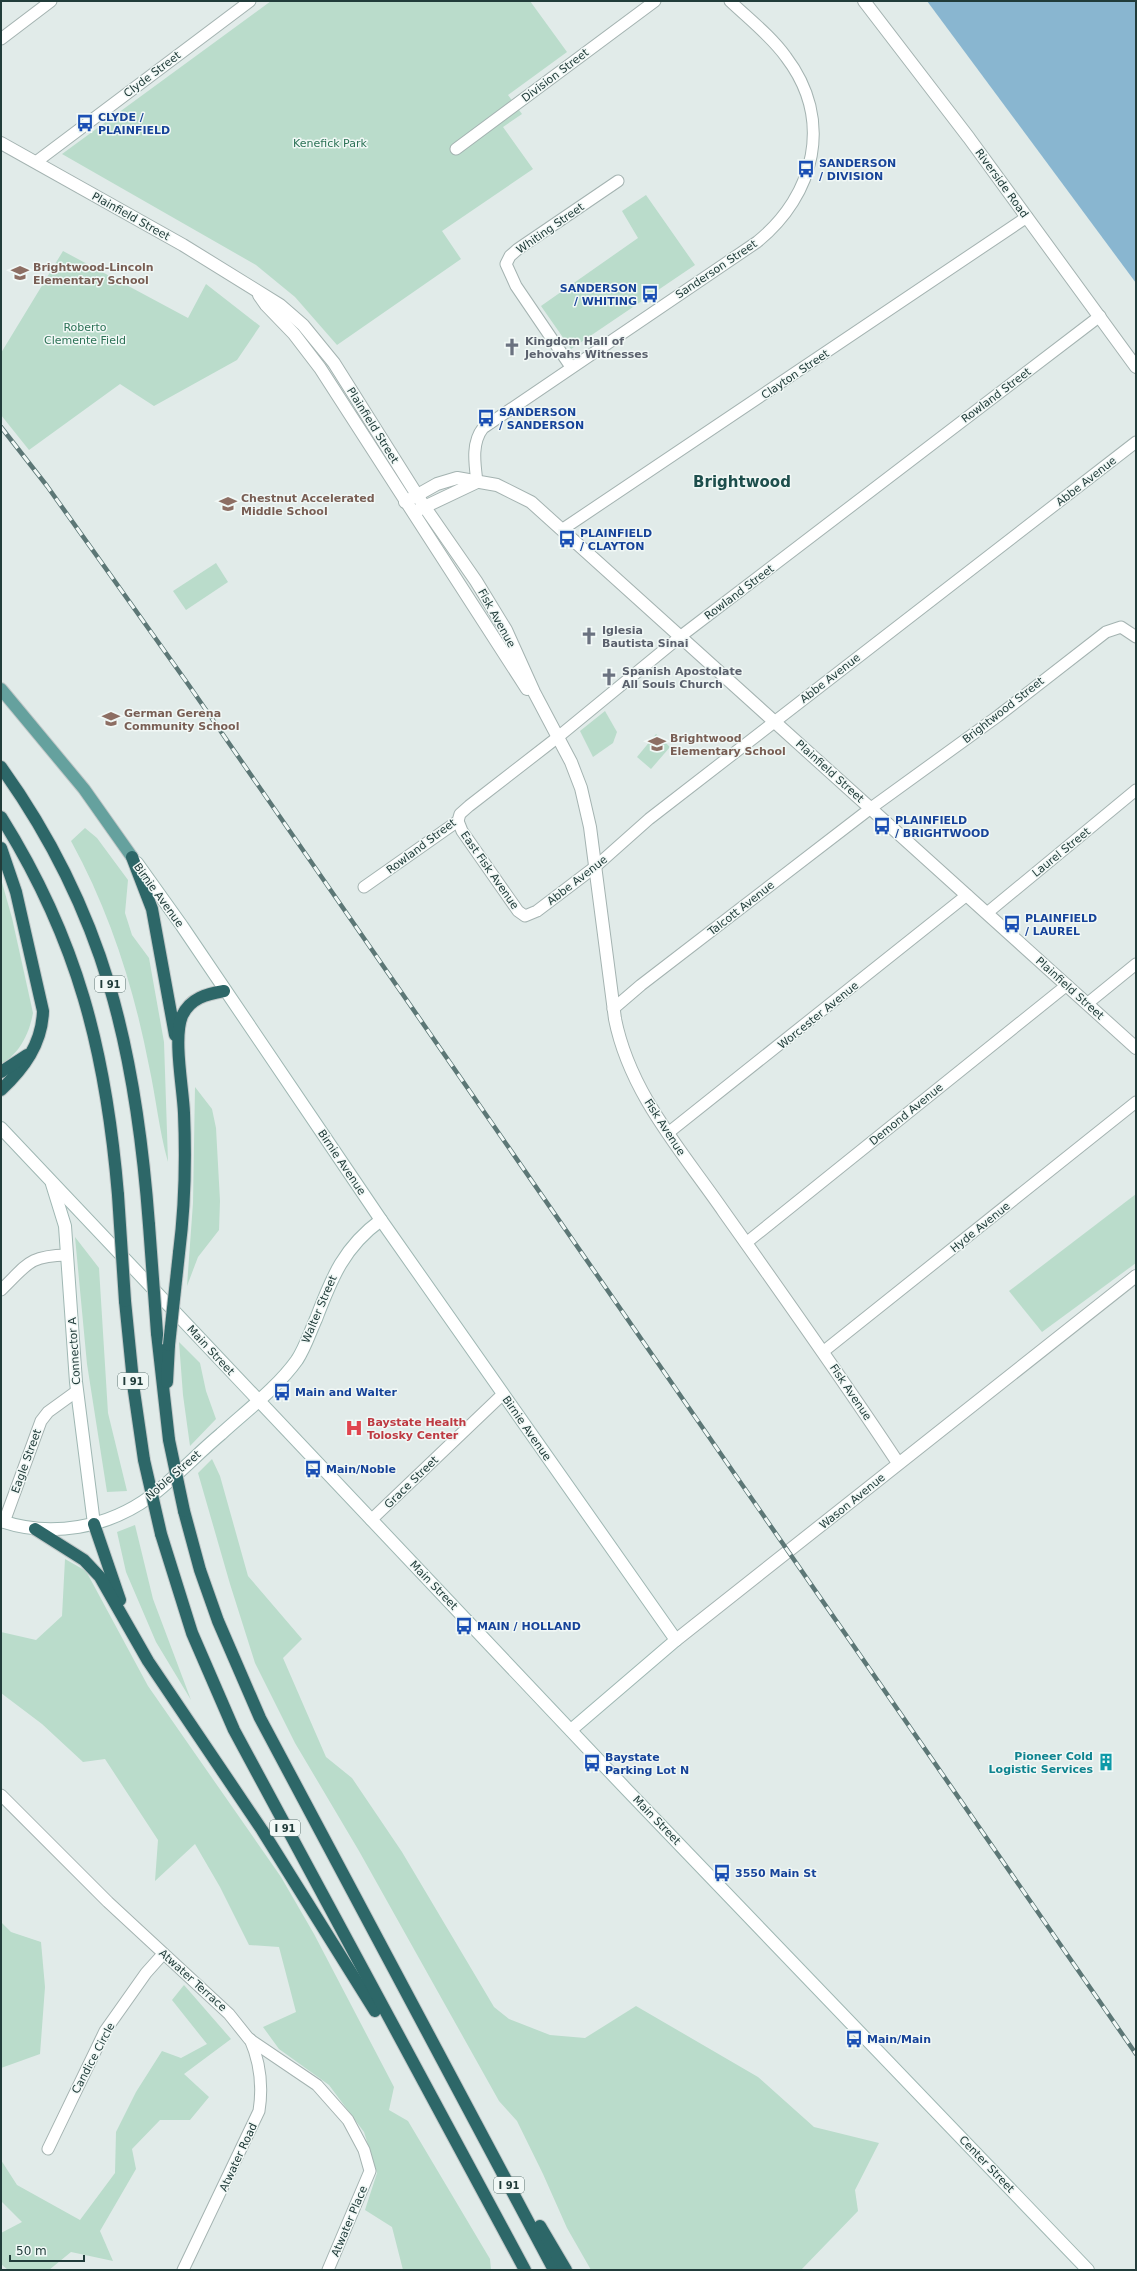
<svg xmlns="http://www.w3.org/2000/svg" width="1137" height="2271" font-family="'DejaVu Sans',sans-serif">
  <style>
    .green { fill: #badccb }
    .water { fill: #89b6d0 }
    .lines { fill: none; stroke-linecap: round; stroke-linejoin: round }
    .minor-casing { stroke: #a4b3b1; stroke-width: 13 }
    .tertiary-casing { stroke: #a4b3b1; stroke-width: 14 }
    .secondary-casing { stroke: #9fb7b3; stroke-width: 14 }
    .primary-casing { stroke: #c1c8c8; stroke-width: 14 }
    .motorway-casing { stroke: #c1c8c8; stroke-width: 14 }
    .minor { stroke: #fff; stroke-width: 11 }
    .tertiary { stroke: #fff; stroke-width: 12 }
    .secondary { stroke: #fff; stroke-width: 12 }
    .primary { stroke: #65a19e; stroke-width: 12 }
    .motorway { stroke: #2d6768; stroke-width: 12 }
    .rail-casing { stroke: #5c7776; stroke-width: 4.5 }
    .rail { stroke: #f1f8f6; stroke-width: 3; stroke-dasharray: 9; stroke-linecap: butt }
    .motorway-bridge-casing { stroke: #c1c8c8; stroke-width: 14; stroke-linecap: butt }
    .motorway-bridge { stroke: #2d6768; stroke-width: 12 }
    .labels { text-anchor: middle; stroke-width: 3; stroke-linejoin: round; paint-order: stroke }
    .shield { fill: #f1f8f6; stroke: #5f7472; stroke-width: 1 }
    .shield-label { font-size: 10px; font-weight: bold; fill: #213c3a }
    .street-label { font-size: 11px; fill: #213c3a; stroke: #f1f8f6 }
    .transit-label { font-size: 11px; font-weight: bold; fill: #164399; stroke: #f1f8f6; text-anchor: start }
    .park-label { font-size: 11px; fill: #2c7256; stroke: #f1f8f6 }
    .education-label { font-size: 11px; font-weight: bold; fill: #785e54; stroke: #f1f8f6; text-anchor: start }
    .worship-label { font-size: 11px; font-weight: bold; fill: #5b616d; stroke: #f1f8f6; text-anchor: start }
    .health-label { font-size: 11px; font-weight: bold; fill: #be3a42; stroke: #f1f8f6; text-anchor: start }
    .culture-label { font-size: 11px; font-weight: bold; fill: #0d838f; stroke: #f1f8f6; text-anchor: end }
    .district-label { font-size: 15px; font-weight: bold; fill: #1d4e4c; stroke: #f1f8f6 }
  </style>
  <rect width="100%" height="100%" fill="#e1ebe9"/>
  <g class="green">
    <path d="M271 1H530L567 52 508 95 522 114 503 127 533 169 442 231 461 259 337 345 295 297 256 265 62 154Z"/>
    <path d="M646 195 695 265 571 349 541 306 638 238 622 211Z"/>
    <path d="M63 251 188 318 206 284 260 326 237 360 154 406 120 384 29 450 1 415V353Z"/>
    <path d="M216 563 228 582 186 610 173 591Z"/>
    <path d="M605 711 617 732 613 743 593 757 580 731Z"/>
    <path d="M656 734 670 747 651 769 637 757Z"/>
    <path d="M85 828 97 838 128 880 125 913 132 935 149 958 164 1042 168 1162C159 1130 156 1098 149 1066 134 988 110 912 71 841Z"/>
    <path d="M1 879 12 918 33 1013C29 1034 20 1053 1 1064Z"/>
    <path d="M195 1087 212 1109 216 1128 220 1201 219 1230 198 1257 187 1286 193 1203Z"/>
    <path d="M1136 1194V1263L1042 1332 1009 1291Z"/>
    <path d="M75 1237 99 1268 108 1413 127 1491 107 1492 87 1364Z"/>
    <path d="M179 1342 200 1363 206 1391 216 1419 190 1446 183 1395Z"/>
    <path d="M212 1459 220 1476 248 1576 302 1639 283 1658 326 1757 352 1778 402 1852 494 2007 509 2019 550 2035 585 2038 636 2006 758 2077 814 2127 879 2143 855 2190 858 2211 801 2270H591L567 2228 543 2174 517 2121 499 2101 359 1851 295 1743 255 1663 230 1584 198 1473Z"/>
    <path d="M135 1525 153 1599 191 1700 156 1642 126 1572 117 1532Z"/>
    <path d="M65 1559 86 1571 148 1686 281 1877 314 1934 394 2087 389 2110 408 2121 490 2259 491 2270H403L392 2227 365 2210 377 2173 364 2132 329 2085 279 2049 263 2027 296 2012 279 1947 249 1945 220 1887 195 1844 155 1881 158 1840 105 1759 83 1762 42 1724 1 1693V1632L36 1640 62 1616Z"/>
    <path d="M1 1922 11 1932 41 1942 45 1987 40 2054 1 2068Z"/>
    <path d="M184 1985 231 2039 184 2074 209 2097 190 2120H160L132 2149 136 2169 100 2231 113 2261 71 2252 49 2270H8L1 2264V2233L22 2222 1 2201V2160L17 2185 80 2220 115 2173 116 2132 136 2092 162 2051 181 2058 207 2044 172 2000Z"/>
  </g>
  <path class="water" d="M927 1H1136V283Z"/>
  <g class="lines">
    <g class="minor-casing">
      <g id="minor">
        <path d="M1 39 51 1"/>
        <path d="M456 149 655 1"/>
        <path d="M36 162 250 1"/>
        <path d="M571 367 516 286 506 264 510 256 518 249 618 181"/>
        <path d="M477 482C475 465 471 443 483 428L757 242C815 195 834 120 786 57 771 36 749 19 730 1"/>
        <path d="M563 529 1027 217"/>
        <path d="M458 821 462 831 518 911 525 916 537 911 595 867 649 819 1136 442"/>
        <path d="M364 887 458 821 460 814 469 806 558 737 681 636 1100 316"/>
        <path d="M987 913 1136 790"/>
        <path d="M1088 1003 1136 964"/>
        <path d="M613 1009 641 985 871 808 998 716 1106 632 1121 627 1136 637"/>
        <path d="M668 1133 967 895"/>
        <path d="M746 1243 1067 985"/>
        <path d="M1 1290C28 1264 28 1256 67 1255"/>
        <path d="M824 1351 1136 1102"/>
        <path d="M371 1520 503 1394"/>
        <path d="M4 1522 41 1421 48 1412 77 1391"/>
        <path d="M1 1795 108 1902 229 2014 249 2039 317 2085 348 2120 364 2150 370 2171 328 2270"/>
        <path d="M48 2149 105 2031 146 1973 163 1954"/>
        <path d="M183 2270 259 2111C263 2086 260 2062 250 2039"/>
      </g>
    </g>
    <g class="tertiary-casing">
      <g id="tertiary">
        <path d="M864 1 969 138 1136 367"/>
        <path d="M1 143 183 245 280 305 303 325 334 363 424 506 476 581 506 630 534 692 571 762 581 788 590 827 615 1019C630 1094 682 1151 724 1212 783 1295 842 1378 898 1463"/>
        <path d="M259 295 266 305 294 334 320 368 527 689"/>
        <path d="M405 502 437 484 457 478 497 485 531 502 1136 1048"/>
        <path d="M418 510 477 482"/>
        <path d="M676 1640 1136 1276"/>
      </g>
    </g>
    <g class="secondary-casing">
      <g id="secondary">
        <path d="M137 863 182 926 381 1220 676 1640 571 1730"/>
        <path d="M1 1128 627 1790 1088 2270"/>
        <path d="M52 1184 65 1226 76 1382 94 1524"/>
        <path d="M1 1521C51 1538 108 1528 151 1496 175 1478 197 1454 221 1434 246 1411 277 1388 297 1360 305 1348 310 1332 316 1319 332 1277 344 1247 381 1220"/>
      </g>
    </g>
    <g class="primary-casing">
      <path id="primary" d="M1 689 84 789 132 857"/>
    </g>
    <g class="motorway-casing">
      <g id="motorway">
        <path d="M1 767C105 912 136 1050 149 1225"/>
        <path d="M1 817C78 940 106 1052 118 1195"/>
        <path d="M1 848 16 892 43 1011C42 1044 24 1068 1 1090"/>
        <path d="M132 857 152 909 175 1035"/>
        <path d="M1 1072 27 1055"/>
        <path d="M179 1253C185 1206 186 1160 184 1113 183 1088 173 1038 182 1016 190 998 207 994 224 991"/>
        <path d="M125 1301 134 1391 144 1460"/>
        <path d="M157 1333 169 1440"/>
        <path d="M167 1382 169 1345"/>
        <path d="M184 1511 200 1570 218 1621 260 1718 554 2270"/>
        <path d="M94 1524 120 1600"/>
        <path d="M35 1529 84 1560 100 1577 148 1661 262 1830 375 2011"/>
        <path d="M161 1534 192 1633 234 1730 525 2270"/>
        <path d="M540 2226 566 2270"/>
      </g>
    </g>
    <use href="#minor" class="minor"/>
    <use href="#tertiary" class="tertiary"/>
    <use href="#secondary" class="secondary"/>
    <use href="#primary" class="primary"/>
    <use href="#motorway" class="motorway"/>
    <g class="rail-casing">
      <path id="rail" d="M1 427 47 486 188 684 1136 2054"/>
    </g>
    <use href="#rail" class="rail"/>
    <g class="motorway-bridge-casing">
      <g id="motorway-bridge">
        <path d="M118 1195 125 1301"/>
        <path d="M149 1225 157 1333"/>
        <path d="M169 1345 179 1253"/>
        <path d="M169 1440 184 1511"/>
        <path d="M144 1460 161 1534"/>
      </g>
    </g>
    <use href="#motorway-bridge" class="motorway-bridge"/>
  </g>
  <defs>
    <g id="bus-bare" transform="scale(1.38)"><path d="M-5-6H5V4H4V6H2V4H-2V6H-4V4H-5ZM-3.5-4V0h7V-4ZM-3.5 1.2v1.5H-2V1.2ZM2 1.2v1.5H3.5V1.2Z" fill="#1a4fb4" stroke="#f1f8f6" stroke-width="2.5" paint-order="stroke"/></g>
    <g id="school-bare" transform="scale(1.38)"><path d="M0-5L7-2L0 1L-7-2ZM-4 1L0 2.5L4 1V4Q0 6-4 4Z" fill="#8d6e63" stroke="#f1f8f6" stroke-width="2.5" paint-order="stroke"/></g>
    <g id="church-bare" transform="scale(1.38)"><path d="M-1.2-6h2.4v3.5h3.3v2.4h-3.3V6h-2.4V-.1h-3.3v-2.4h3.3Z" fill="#6b7280" stroke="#f1f8f6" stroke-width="2.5" paint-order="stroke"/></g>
    <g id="hospital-bare" transform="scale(1.38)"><path d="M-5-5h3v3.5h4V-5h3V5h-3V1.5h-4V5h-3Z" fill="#e0444e" stroke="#f1f8f6" stroke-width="2.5" paint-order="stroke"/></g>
    <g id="building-bare" transform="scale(1.38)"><path d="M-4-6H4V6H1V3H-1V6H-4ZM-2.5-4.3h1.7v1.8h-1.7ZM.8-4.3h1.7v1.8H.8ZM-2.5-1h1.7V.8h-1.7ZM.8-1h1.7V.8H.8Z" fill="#0f9aa8" stroke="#f1f8f6" stroke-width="2.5" paint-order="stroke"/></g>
  </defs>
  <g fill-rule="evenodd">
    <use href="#bus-bare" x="85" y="123"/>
    <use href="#bus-bare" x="806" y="169"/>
    <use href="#school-bare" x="20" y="273"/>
    <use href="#bus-bare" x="650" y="294"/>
    <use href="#church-bare" x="512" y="347"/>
    <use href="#bus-bare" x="486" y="418"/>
    <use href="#school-bare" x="228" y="504"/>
    <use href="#bus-bare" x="567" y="539"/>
    <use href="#church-bare" x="589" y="636"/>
    <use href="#church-bare" x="609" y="677"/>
    <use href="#school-bare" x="111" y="719"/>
    <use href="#school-bare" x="657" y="744"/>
    <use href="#bus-bare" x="882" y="826"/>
    <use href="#bus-bare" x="1012" y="924"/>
    <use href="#bus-bare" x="282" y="1392"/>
    <use href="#hospital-bare" x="354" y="1428"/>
    <use href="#bus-bare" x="313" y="1469"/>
    <use href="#bus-bare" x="464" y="1626"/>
    <use href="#building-bare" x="1106" y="1762"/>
    <use href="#bus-bare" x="592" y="1763"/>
    <use href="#bus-bare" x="722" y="1873"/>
    <use href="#bus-bare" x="854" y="2039"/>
  </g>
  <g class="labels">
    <g class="shield">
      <rect x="95" y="976" width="30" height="16" rx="3"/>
      <rect x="118" y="1373" width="30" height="16" rx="3"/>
      <rect x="270" y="1820" width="30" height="16" rx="3"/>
      <rect x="494" y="2177" width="30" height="16" rx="3"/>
    </g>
    <g class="shield-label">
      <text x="110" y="988">I 91</text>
      <text x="133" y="1385">I 91</text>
      <text x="285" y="1832">I 91</text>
      <text x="509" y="2189">I 91</text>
    </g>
    <g class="street-label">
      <text transform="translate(152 74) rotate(-37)" y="4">Clyde Street</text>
      <text transform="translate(555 75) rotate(-37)" y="4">Division Street</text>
      <text transform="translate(1002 183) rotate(54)" y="4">Riverside Road</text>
      <text transform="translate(131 216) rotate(29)" y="4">Plainfield Street</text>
      <text transform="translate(550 228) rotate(-35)" y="4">Whiting Street</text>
      <text transform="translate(716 269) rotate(-34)" y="4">Sanderson Street</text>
      <text transform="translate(795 374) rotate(-34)" y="4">Clayton Street</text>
      <text transform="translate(996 395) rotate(-37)" y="4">Rowland Street</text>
      <text transform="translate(373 425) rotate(58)" y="4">Plainfield Street</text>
      <text transform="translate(1086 481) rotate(-38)" y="4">Abbe Avenue</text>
      <text transform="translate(739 592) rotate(-37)" y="4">Rowland Street</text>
      <text transform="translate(497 618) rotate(61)" y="4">Fisk Avenue</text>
      <text transform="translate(830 678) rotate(-38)" y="4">Abbe Avenue</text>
      <text transform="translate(1003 710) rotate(-38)" y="4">Brightwood Street</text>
      <text transform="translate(830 771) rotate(42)" y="4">Plainfield Street</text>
      <text transform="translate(421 846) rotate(-37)" y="4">Rowland Street</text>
      <text transform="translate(1061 852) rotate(-39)" y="4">Laurel Street</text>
      <text transform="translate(490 870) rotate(55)" y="4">East Fisk Avenue</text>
      <text transform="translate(577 880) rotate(-38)" y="4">Abbe Avenue</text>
      <text transform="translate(159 895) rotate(54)" y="4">Birnie Avenue</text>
      <text transform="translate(741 908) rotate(-38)" y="4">Talcott Avenue</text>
      <text transform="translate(1070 988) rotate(42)" y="4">Plainfield Street</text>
      <text transform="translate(818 1015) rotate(-39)" y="4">Worcester Avenue</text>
      <text transform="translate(906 1114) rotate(-39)" y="4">Demond Avenue</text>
      <text transform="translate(665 1127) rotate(57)" y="4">Fisk Avenue</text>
      <text transform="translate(342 1162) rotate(56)" y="4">Birnie Avenue</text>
      <text transform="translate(980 1227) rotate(-39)" y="4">Hyde Avenue</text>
      <text transform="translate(319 1309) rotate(-67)" y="4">Walter Street</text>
      <text transform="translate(211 1350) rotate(47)" y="4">Main Street</text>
      <text transform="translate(74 1351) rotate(-94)" y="4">Connector A</text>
      <text transform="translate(851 1392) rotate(56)" y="4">Fisk Avenue</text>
      <text transform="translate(527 1428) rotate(55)" y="4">Birnie Avenue</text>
      <text transform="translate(26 1461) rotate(-70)" y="4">Eagle Street</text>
      <text transform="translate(173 1475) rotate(-41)" y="4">Noble Street</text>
      <text transform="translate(411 1482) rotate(-44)" y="4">Grace Street</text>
      <text transform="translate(852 1501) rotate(-39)" y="4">Wason Avenue</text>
      <text transform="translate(434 1585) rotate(46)" y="4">Main Street</text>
      <text transform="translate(657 1820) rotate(46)" y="4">Main Street</text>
      <text transform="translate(193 1980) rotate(42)" y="4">Atwater Terrace</text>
      <text transform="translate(93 2058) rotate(-62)" y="4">Candice Circle</text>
      <text transform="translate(238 2157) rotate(-65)" y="4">Atwater Road</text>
      <text transform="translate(987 2164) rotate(46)" y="4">Center Street</text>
      <text transform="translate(349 2221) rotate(-67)" y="4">Atwater Place</text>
    </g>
    <g class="transit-label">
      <text x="98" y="121">CLYDE /<tspan x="98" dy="13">PLAINFIELD</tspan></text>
      <text x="819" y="167">SANDERSON<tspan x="819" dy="13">/ DIVISION</tspan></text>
      <text x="637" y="292" text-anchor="end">SANDERSON<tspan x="637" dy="13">/ WHITING</tspan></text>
      <text x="499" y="416">SANDERSON<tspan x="499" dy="13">/ SANDERSON</tspan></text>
      <text x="580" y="537">PLAINFIELD<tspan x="580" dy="13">/ CLAYTON</tspan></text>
      <text x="895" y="824">PLAINFIELD<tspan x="895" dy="13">/ BRIGHTWOOD</tspan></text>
      <text x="1025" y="922">PLAINFIELD<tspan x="1025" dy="13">/ LAUREL</tspan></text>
      <text x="295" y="1396">Main and Walter</text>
      <text x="326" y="1473">Main/Noble</text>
      <text x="477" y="1630">MAIN / HOLLAND</text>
      <text x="605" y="1761">Baystate<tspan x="605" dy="13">Parking Lot N</tspan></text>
      <text x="735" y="1877">3550 Main St</text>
      <text x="867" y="2043">Main/Main</text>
    </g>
    <g class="park-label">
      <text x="330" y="147">Kenefick Park</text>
      <text x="85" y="331">Roberto<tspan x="85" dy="13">Clemente Field</tspan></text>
    </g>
    <g class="education-label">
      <text x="33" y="271">Brightwood-Lincoln<tspan x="33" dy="13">Elementary School</tspan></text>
      <text x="241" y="502">Chestnut Accelerated<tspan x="241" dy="13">Middle School</tspan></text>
      <text x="124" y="717">German Gerena<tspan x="124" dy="13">Community School</tspan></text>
      <text x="670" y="742">Brightwood<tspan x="670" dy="13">Elementary School</tspan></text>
    </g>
    <g class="worship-label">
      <text x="525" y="345">Kingdom Hall of<tspan x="525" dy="13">Jehovahs Witnesses</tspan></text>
      <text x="602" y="634">Iglesia<tspan x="602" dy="13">Bautista Sinai</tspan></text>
      <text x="622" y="675">Spanish Apostolate<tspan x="622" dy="13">All Souls Church</tspan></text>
    </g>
    <g class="health-label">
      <text x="367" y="1426">Baystate Health<tspan x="367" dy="13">Tolosky Center</tspan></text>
    </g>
    <g class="culture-label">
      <text x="1093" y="1760">Pioneer Cold<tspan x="1093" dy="13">Logistic Services</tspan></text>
    </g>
    <g class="district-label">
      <text x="742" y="487">Brightwood</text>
    </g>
  </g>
  <rect width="1137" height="2271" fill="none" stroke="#213c3a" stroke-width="4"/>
  <path d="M10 2255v6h74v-6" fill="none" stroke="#213c3a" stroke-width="2"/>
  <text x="16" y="2255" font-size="12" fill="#213c3a" stroke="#f1f8f6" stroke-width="3" paint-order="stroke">50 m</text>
</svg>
